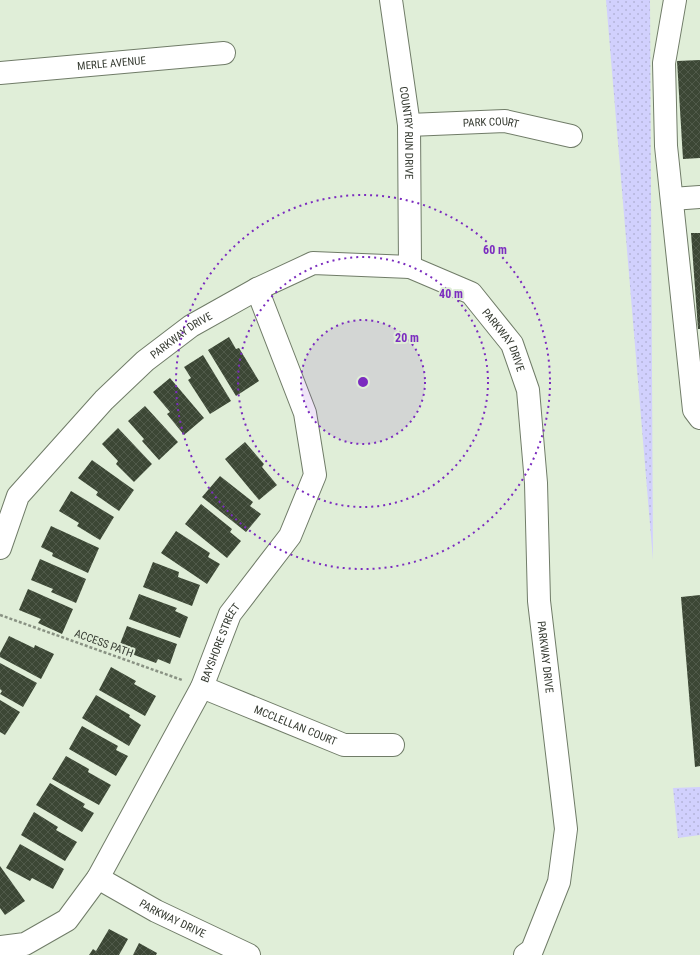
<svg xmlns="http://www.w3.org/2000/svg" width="700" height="955" font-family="'Roboto Condensed',sans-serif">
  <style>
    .grass { fill: url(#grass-dots) }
    .building { fill: url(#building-cross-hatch) }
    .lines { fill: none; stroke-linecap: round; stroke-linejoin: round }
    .minor-casing { stroke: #707c68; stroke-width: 24 }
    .path { stroke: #899283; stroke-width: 2.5; stroke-dasharray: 3 2; stroke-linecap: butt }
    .minor { stroke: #fff; stroke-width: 22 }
    .ring { fill: none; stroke: #7b2cbf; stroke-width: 2; stroke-dasharray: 2 4 }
    .labels { text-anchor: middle; stroke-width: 4; stroke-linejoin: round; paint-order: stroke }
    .street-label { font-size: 11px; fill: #363b32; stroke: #e0eed8 }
    .centre { fill: #7b2cbf; stroke: #e0eed8; stroke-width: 2 }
    .ring-label { font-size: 12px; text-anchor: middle; font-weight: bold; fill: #7b2cbf; stroke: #e0eed8; stroke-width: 4; stroke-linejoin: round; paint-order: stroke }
  </style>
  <defs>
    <pattern id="grass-dots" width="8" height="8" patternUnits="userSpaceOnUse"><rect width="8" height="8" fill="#d1d0fd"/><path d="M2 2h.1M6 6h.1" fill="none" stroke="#b4b4d9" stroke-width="1.8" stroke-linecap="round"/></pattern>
    <pattern id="building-cross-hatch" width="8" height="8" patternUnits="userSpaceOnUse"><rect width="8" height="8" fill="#3c4735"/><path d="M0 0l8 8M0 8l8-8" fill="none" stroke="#505a4a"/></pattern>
  </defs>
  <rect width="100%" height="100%" fill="#e0eed8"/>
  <g class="grass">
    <path d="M606 0H650L653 560Z"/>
    <path d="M700 787V835L678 838 673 788Z"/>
  </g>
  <g class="building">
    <path d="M700 60V158L683 159 677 61Z"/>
    <path d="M691 233H700V329H698Z"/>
    <path d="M229 337 236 349 239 348 259 381 236 396 208 350Z"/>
    <path d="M203 355 231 401 210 414 188 380 191 378 184 367Z"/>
    <path d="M170 378 204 418 184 435 167 414 170 412 153 392Z"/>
    <path d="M145 406 178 442 159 460 142 441 144 439 128 421Z"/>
    <path d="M118 428 152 464 134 482 116 464 118 461 102 444Z"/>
    <path d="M245 442 264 464 262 467 277 485 259 500 225 459Z"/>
    <path d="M92 460 134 490 119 511 96 495 98 492 78 478Z"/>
    <path d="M220 476 253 502 250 506 261 514 246 532 202 497Z"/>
    <path d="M71 491 114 517 100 540 77 526 79 523 59 511Z"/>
    <path d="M201 504 232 529 230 532 241 541 227 558 185 524Z"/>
    <path d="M51 526 99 548 88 573 52 556 53 553 41 547Z"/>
    <path d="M176 531 210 553 208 557 220 564 207 584 161 553Z"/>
    <path d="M40 559 86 579 76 603 51 592 53 589 31 580Z"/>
    <path d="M153 562 179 572 178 577 200 585 192 606 143 587Z"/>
    <path d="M28 589 73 609 62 634 38 623 41 619 19 610Z"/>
    <path d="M139 594 177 608 175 611 188 617 180 638 129 619Z"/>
    <path d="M700 595V766L695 767 681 597Z"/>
    <path d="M127 626 177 644 170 664 158 659 156 663 118 649Z"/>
    <path d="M9 636 34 648 35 645 54 654 41 679 0 657V653Z"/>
    <path d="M0 663 37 683 23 707 0 694 2 691 0 689Z"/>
    <path d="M111 667 136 681 134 684 156 696 145 716 99 690Z"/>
    <path d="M96 695 130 715 129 717 141 725 129 746 82 718Z"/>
    <path d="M0 700 20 712 5 735 0 732Z"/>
    <path d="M82 726 118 746 116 750 128 756 116 776 69 749Z"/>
    <path d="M66 756 89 769 88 772 111 785 99 805 52 779Z"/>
    <path d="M50 783 85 804 83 807 94 813 82 832 36 805Z"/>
    <path d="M34 812 58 827 56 830 77 842 65 861 21 835Z"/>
    <path d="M20 844 64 869 53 889 32 878 30 881 6 868Z"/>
    <path d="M0 866 25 901 5 915 0 908Z"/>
    <path d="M109 929 128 939 119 955H89L93 949 96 951Z"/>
    <path d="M139 943 157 953 156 955H133Z"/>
  </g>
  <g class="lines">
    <g class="minor-casing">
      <g id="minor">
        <path id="s1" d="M391 0 409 125 410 267"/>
        <path d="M675 0 664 63 666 146 694 410 700 418"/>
        <path id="s2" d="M0 73 224 53"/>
        <path id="s3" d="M409 125 505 121 571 136"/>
        <path d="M672 199 700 197"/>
        <path id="s4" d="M0 548 18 496 104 400 145 361 191 326 257 289 313 263 410 267 471 293 512 344 528 390 536 483 539 601 566 829 559 882 532 950 525 955"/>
        <path id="s5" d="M202 687 344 745H393"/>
        <path id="s6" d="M98 878 156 911 249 955"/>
        <path id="s7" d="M0 947 25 944 67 920 98 878 202 687 230 614 290 536 315 475 305 413 257 289"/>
      </g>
    </g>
    <path class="path" d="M0 615 182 680"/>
    <use href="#minor" class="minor"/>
  </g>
  <circle cx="363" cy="382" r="62" fill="#7b2cbf" fill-opacity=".12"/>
  <g class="ring">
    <circle cx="363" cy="382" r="62"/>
    <circle cx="363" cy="382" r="125"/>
    <circle cx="363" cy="382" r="187"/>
  </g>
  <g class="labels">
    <g class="street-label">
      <text dy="4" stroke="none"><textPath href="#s2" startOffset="112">MERLE AVENUE</textPath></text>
      <text dy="4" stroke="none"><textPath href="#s3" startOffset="82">PARK COURT</textPath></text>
      <text dy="4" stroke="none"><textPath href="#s1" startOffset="134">COUNTRY RUN DRIVE</textPath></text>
      <text dy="4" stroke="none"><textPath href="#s4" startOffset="285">PARKWAY DRIVE</textPath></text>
      <text dy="4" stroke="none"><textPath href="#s4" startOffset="657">PARKWAY DRIVE</textPath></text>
      <text transform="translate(104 643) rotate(20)" y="4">ACCESS PATH</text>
      <text dy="4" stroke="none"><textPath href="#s7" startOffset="391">BAYSHORE STREET</textPath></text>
      <text dy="4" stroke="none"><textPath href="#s4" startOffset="981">PARKWAY DRIVE</textPath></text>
      <text dy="4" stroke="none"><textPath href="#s5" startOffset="101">MCCLELLAN COURT</textPath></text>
      <text dy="4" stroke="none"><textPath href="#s6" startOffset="85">PARKWAY DRIVE</textPath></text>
    </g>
  </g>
  <circle cx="363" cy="382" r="6" class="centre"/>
  <g class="ring-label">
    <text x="495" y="254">60 m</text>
    <text x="451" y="298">40 m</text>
    <text x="407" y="342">20 m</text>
  </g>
</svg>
